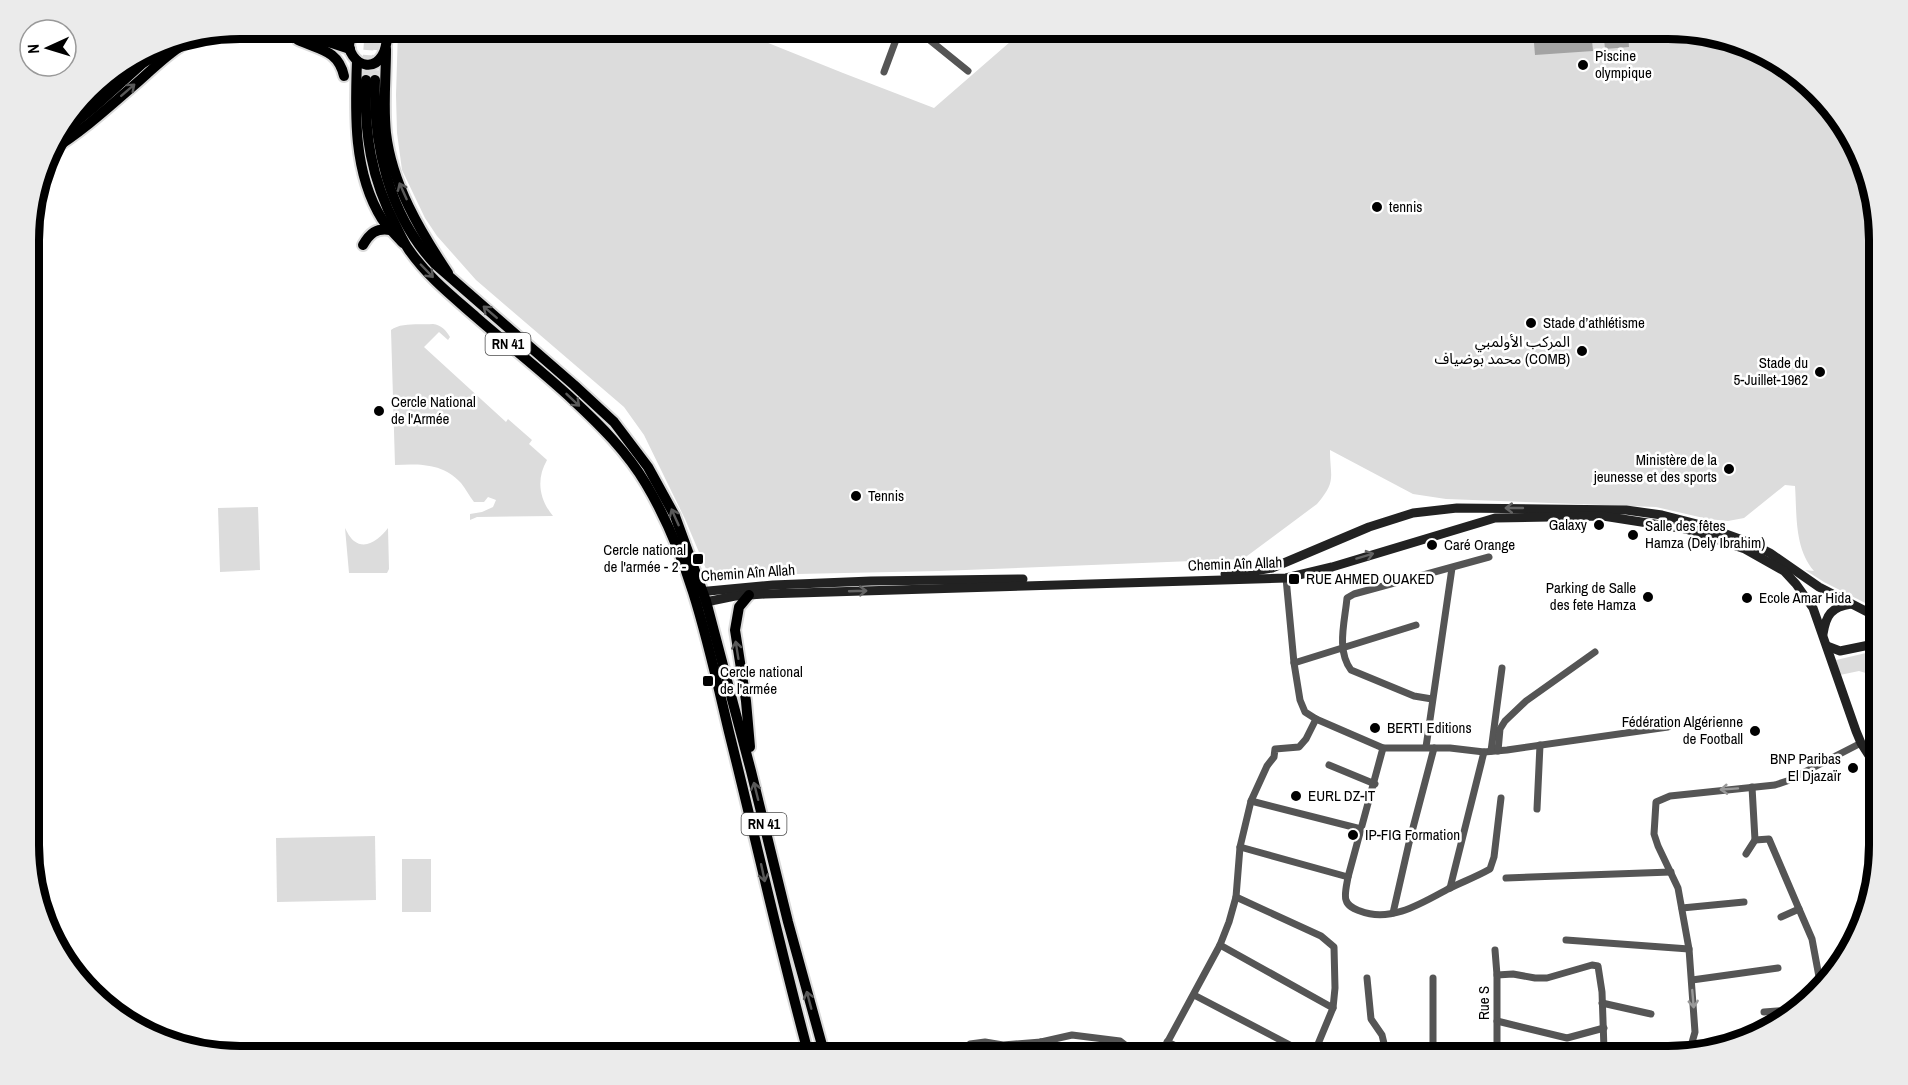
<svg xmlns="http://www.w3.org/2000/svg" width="1908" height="1085" font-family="'Archivo Narrow','Noto Sans Arabic',sans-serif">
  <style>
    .green { fill: #dcdcdc }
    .water { fill: #a3a3a3 }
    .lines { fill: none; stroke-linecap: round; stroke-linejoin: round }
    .trunk-tunnel { stroke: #d9d9d9; stroke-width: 10; stroke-dasharray: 10 5; stroke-linecap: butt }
    .primary-casing { stroke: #dbdbdb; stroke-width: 14 }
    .trunk-casing { stroke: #dbdbdb; stroke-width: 14 }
    .minor { stroke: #555; stroke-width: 7 }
    .secondary { stroke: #222; stroke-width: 9 }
    .primary { stroke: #000; stroke-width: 10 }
    .trunk { stroke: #000; stroke-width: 10 }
    .oneway { stroke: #595959 }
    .oneway2 { stroke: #646464 }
    .oneway3 { stroke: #999 }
    .poi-dot { fill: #000; stroke: #fff; stroke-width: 2 }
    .labels { text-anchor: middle; stroke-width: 5; stroke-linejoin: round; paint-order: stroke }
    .shield { fill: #fff; stroke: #4c4c4c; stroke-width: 1.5 }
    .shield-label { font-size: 14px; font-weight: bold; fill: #000 }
    .poi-label { font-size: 15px; fill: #000; stroke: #fff; text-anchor: start }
    .street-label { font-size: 15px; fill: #000; stroke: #fff }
    .rim { fill: none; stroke: #000; stroke-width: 8 }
  </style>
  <rect width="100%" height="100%" fill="#fff"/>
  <g class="green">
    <path d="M398 29H733L843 73 934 108 1025 29H1668L1773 57 1844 123 1879 226V610L1824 582 1805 570 1814 571C1794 548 1797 514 1795 486L1785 485 1744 518 1728 521 1708 519 1656 507 1446 499 1413 494 1330 450C1330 477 1337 481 1317 504L1243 559 939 571 709 576 685 519 644 435 624 407 476 280 437 236 425 218 402 170 397 133 396 95Z"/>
    <path d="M433 324C441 325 446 330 450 337L448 340 439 332 424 347 506 422 508 419 532 440 529 444 547 460C536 479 539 499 553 516L477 517 470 520V514L482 512 493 507 496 500 488 497 484 502H474C469 496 466 489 461 483 443 463 419 464 395 465L391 330C401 322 421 325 433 324Z"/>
    <path d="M258 507 260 570 220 572 218 508Z"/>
    <path d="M345 528C347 532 350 538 354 541 367 551 381 537 388 528L389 569 387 573H349Z"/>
    <path d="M1879 650V677L1859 671 1840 675 1836 660Z"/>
    <path d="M375 836 376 900 277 902 276 838Z"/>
    <rect x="402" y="859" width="29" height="53"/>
  </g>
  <g class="water">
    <path d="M1562 29H1591L1593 51 1535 55 1533 31Z"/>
    <path d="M1603 29H1628L1629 47 1605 49Z"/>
  </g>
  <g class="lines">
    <g class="trunk-tunnel">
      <path d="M366 80 370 29"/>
      <path d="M375 80 379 29"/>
    </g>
    <g class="primary-casing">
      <g id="primary">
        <path d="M366 29C328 37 364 84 382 56 387 49 387 37 388 29"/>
        <path d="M323 36 354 35"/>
        <path d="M298 40C320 50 338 50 344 76"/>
        <path d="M386 49C386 77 383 106 386 133 392 184 420 231 448 273"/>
        <path d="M357 61C355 113 353 173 382 219 388 228 396 235 403 243"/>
        <path d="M60 135 93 108 165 43"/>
        <path d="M49 152C82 132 109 107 139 81 154 68 170 51 188 42 229 22 308 34 350 49"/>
        <path d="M363 245C370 233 376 228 390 230"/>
      </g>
    </g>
    <g class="trunk-casing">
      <g id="trunk">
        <path d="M366 80C364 134 371 178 396 226 400 234 404 243 409 250 427 276 452 296 476 317 508 345 542 371 573 400 601 426 627 452 646 484 691 559 709 648 729 732 756 840 780 949 809 1056"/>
        <path d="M375 80C373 145 389 215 435 264L574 385 614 422 648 467 675 516 706 601 751 771 788 922 825 1056"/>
        <path d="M749 595 739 607 735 630 746 701 750 747"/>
      </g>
    </g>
    <g class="minor">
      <path d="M916 29 968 71"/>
      <path d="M884 72 900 29"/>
      <path d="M1286 578 1294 663 1300 700 1305 712 1316 719 1383 748H1450L1484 752 1507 750 1668 727"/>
      <path d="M1294 663 1416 625"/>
      <path d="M1432 699 1414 696 1351 670C1336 650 1345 621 1347 598L1354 594 1489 557"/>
      <path d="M1426 747 1452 568"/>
      <path d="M1383 748 1348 877C1347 884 1344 894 1346 900 1348 907 1355 909 1360 911 1391 923 1422 903 1448 889 1462 882 1476 877 1490 869L1494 857 1501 798"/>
      <path d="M1491 751 1502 668"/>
      <path d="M1498 751 1500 729 1505 721 1526 701 1595 652"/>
      <path d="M1329 765 1375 784"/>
      <path d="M1251 801 1361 829"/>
      <path d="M1537 809 1540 745"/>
      <path d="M1755 840 1769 839 1799 909 1781 917"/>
      <path d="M1240 847 1348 877"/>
      <path d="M1746 854 1755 840 1752 787"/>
      <path d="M1506 878 1671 872"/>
      <path d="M1450 888 1484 752"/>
      <path d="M1236 897 1321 936 1334 947 1335 988 1333 1008 1313 1056"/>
      <path d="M1682 908 1744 902"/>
      <path d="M1799 909 1812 939 1820 982"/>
      <path d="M1393 913 1409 843 1434 748"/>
      <path d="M1566 940 1689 949"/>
      <path d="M1220 945 1333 1008"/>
      <path d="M1495 950 1497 975V1056"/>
      <path d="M1497 975 1513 974 1535 978H1547L1592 965 1598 966 1602 992 1604 1049 1608 1056"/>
      <path d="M1367 978 1371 1019 1382 1035 1386 1052"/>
      <path d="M1433 978V1056"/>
      <path d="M1692 980 1778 968"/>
      <path d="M1194 995 1311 1056"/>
      <path d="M1602 1003 1651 1014"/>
      <path d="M1764 1012 1792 1010"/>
      <path d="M1497 1021 1567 1038 1604 1028"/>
      <path d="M1167 1042 1198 1056"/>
      <path d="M953 1056 966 1050 970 1044 985 1042 1003 1045 1041 1042 1072 1035 1120 1041 1129 1048 1127 1056"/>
      <path d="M1035 1056 1041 1042"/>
      <path d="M1160 1056 1220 945 1229 922 1236 897 1240 847 1251 801 1267 766 1274 757 1275 749 1299 747 1306 739 1316 719"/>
      <path d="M1376 1056 1386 1052 1497 1046 1525 1056"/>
      <path d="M1679 1056 1691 1046 1695 1032 1689 949 1678 888 1658 846 1654 834 1656 802 1670 796 1775 785 1787 781 1861 743"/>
    </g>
    <g class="secondary">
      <path d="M1225 574 1244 573 1272 568 1369 527 1413 513 1457 508 1626 510 1662 515 1701 525 1748 542 1770 553 1819 587 1879 618"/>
      <path d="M698 592 773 585 871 581 1023 579"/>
      <path d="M701 603 735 596 765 594 1286 578 1332 567 1495 518 1603 516 1686 529 1745 549 1784 571 1796 584 1813 608 1856 731 1861 743 1879 771"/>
      <path d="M1823 634C1826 615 1831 607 1851 604"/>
      <path d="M1827 646 1840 651 1879 643"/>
    </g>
    <use href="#primary" class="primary"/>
    <use href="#trunk" class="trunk"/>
  </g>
  <defs><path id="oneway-shaft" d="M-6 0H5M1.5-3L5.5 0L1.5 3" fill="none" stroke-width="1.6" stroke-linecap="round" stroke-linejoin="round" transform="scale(1.5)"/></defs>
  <g class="oneway">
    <use href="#oneway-shaft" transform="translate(128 90) rotate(-41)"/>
    <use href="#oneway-shaft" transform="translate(403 191) rotate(-114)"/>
    <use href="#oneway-shaft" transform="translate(427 271) rotate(46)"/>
    <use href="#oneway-shaft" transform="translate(490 312) rotate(-139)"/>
    <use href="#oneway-shaft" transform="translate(573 400) rotate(43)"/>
    <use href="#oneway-shaft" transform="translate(675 517) rotate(-114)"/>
    <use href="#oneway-shaft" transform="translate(737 650) rotate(-99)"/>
    <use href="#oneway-shaft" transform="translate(756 791) rotate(-104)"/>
    <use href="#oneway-shaft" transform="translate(763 873) rotate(78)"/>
    <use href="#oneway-shaft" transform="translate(809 1000) rotate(-105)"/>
  </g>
  <g class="oneway2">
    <use href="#oneway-shaft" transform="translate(1514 508) rotate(-180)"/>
    <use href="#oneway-shaft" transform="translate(1365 556) rotate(-17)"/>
    <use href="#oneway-shaft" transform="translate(858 591) rotate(-2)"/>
  </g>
  <g class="oneway3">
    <use href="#oneway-shaft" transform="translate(1729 789) rotate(176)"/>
    <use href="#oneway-shaft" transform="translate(1693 999) rotate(85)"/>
  </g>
  <g class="poi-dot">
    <circle cx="1583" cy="65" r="6"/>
    <circle cx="1377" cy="207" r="6"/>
    <circle cx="1531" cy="323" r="6"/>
    <circle cx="1582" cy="351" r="6"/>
    <circle cx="1820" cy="372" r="6"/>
    <circle cx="379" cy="411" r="6"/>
    <circle cx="1729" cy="469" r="6"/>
    <circle cx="856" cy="496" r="6"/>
    <circle cx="1599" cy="525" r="6"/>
    <circle cx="1633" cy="535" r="6"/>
    <circle cx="1432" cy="545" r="6"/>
    <rect x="692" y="553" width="12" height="12" rx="3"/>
    <rect x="1288" y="573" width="12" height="12" rx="3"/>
    <circle cx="1648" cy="597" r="6"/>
    <circle cx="1747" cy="598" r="6"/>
    <rect x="702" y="675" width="12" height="12" rx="3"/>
    <circle cx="1375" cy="728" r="6"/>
    <circle cx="1755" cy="731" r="6"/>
    <circle cx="1853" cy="768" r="6"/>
    <circle cx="1296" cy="796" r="6"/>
    <circle cx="1353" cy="835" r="6"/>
  </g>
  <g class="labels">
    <g class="shield">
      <rect x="485.5" y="333" width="45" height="22" rx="4.5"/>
      <rect x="741.5" y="813" width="45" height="22" rx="4.5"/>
    </g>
    <g class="shield-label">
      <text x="508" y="349">RN 41</text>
      <text x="764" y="829">RN 41</text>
    </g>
    <g class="poi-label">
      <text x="1595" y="61">Piscine<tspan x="1595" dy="17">olympique</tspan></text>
      <text x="1389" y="212">tennis</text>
      <text x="1543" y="328">Stade d’athlétisme</text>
      <text x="1570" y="347" text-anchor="end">المركب الأولمبي<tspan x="1570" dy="17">محمد بوضياف (COMB)</tspan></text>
      <text x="1808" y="368" text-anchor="end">Stade du<tspan x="1808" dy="17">5-Juillet-1962</tspan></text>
      <text x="391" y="407">Cercle National<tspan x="391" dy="17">de l'Armée</tspan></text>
      <text x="1717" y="465" text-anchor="end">Ministère de la<tspan x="1717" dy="17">jeunesse et des sports</tspan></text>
      <text x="868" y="501">Tennis</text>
      <text x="1587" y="530" text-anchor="end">Galaxy</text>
      <text x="1645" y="531">Salle des fêtes<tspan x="1645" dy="17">Hamza (Dely Ibrahim)</tspan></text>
      <text x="1444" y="550">Caré Orange</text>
      <text x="686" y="555" text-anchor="end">Cercle national<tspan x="686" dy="17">de l'armée - 2 -</tspan></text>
      <text x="1306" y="584">RUE AHMED OUAKED</text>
      <text x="1636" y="593" text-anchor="end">Parking de Salle<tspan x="1636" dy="17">des fete Hamza</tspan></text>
      <text x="1759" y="603">Ecole Amar Hida</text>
      <text x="720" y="677">Cercle national<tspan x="720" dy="17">de l'armée</tspan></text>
      <text x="1743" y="727" text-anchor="end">Fédération Algérienne<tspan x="1743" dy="17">de Football</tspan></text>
      <text x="1387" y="733">BERTI Editions</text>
      <text x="1841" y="764" text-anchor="end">BNP Paribas<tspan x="1841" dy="17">El Djazaïr</tspan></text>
      <text x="1308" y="801">EURL DZ-IT</text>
      <text x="1365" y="840">IP-FIG Formation</text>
    </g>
    <g class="street-label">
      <text transform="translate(1235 564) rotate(-2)" y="5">Chemin Aîn Allah</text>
      <text transform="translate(748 573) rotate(-4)" y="5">Chemin Aîn Allah</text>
      <text transform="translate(1484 1003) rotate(-90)" y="5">Rue S</text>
    </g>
  </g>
  <path d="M0 0H1908V1085H0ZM240 39H1668A201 201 0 0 1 1869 240V845A201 201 0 0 1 1668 1046H240A201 201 0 0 1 39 845V240A201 201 0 0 1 240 39Z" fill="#ebebeb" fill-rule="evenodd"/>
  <path class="rim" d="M240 39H1668A201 201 0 0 1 1869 240V845A201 201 0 0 1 1668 1046H240A201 201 0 0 1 39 845V240A201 201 0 0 1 240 39Z"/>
  <g transform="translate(48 48) rotate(266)"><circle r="28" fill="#ffffff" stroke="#999999" stroke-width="1.5"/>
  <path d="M0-4.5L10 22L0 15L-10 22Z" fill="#000000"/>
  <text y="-9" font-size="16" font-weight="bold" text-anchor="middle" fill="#000000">N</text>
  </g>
</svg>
